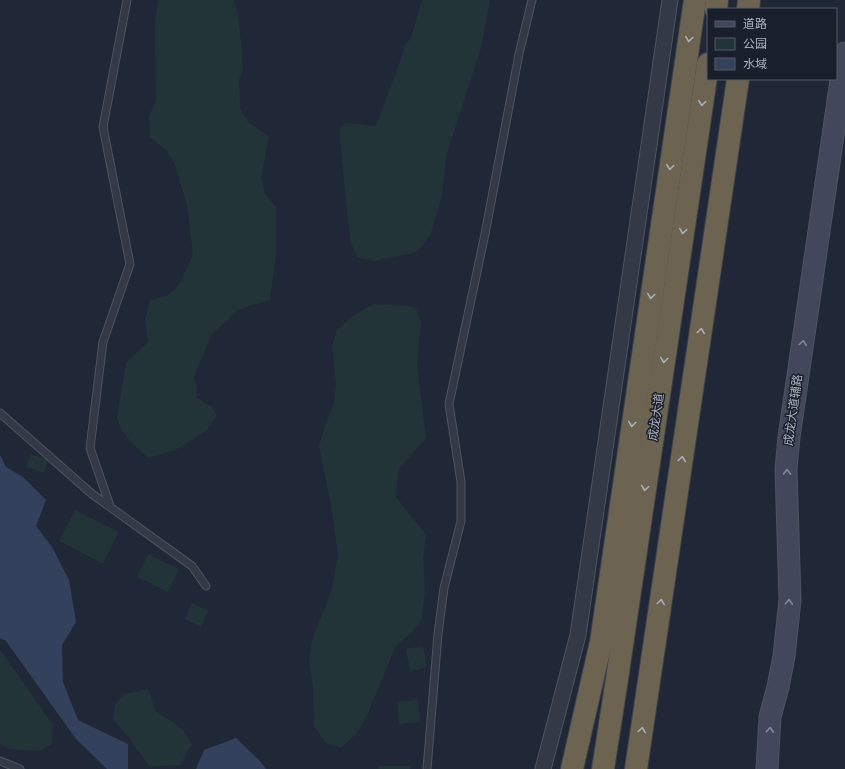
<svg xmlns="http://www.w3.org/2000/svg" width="845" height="769" font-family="Raleway,'Noto Sans SC',sans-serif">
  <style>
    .green { fill: #233438 }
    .water { fill: #34415d }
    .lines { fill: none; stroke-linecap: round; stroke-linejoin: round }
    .lane-casing { stroke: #4e5461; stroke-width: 9 }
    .street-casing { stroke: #4e5461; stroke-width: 17 }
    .secondary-casing { stroke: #4e5461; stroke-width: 23 }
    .highway-casing { stroke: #3b414e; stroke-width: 24 }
    .lane { stroke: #333946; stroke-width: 7 }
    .street { stroke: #333946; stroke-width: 15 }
    .secondary { stroke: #424859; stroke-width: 21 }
    .highway { stroke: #6c6451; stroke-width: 22 }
    .oneway { stroke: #abb0bd }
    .oneway2 { stroke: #838999 }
    .labels { text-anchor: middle; stroke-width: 3; stroke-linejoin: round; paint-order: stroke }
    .street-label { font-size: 12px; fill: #aeb4c3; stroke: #191f2b }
  </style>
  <rect width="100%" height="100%" fill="#202736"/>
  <g class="green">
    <path d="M158 0H234L238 15 242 52 243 70 239 80 240 108 248 122 269 136 261 178 265 194 276 207V253L270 300 237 310 229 319 212 334 194 376 197 390 196 397 212 407 217 416 205 432 175 450 148 458 132 443 122 431 117 418 126 363 148 342 145 319 150 300 167 296 179 285 193 254 187 204 175 165 167 151 150 137 149 116 156 101 155 26Z"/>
    <path d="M422 0H490L481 48 446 156 442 196 430 236 417 252 373 261 357 257 350 240 340 139V129L345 123 376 126 403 53 405 45 411 38Z"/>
    <path d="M374 304 395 305 415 307 421 320 417 365 426 438 398 470 396 497 426 535 423 558 425 591 421 622 410 634 396 646 368 713 357 733 341 748 326 743 314 726 313 686 309 662 312 640 331 592 338 556 332 510 319 446 326 423 334 403 336 384 332 346 337 330 354 315Z"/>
    <path d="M31 454 48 460 44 473 26 467Z"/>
    <path d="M75 510 119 532 103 564 59 541Z"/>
    <path d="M148 554 179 569 168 592 137 577Z"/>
    <path d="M192 603 208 611 201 627 185 619Z"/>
    <path d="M423 646 427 667 410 671 406 649Z"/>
    <path d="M0 650 53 725 52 744 40 751 10 749 0 744Z"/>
    <path d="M148 689 156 711 181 728 192 744 180 765 150 767 130 739 113 719 115 705 124 694Z"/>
    <path d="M418 700 420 722 399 724 397 702Z"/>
    <rect x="378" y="766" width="32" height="3"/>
  </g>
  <g class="water">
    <path d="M0 455 6 467 23 477 46 500 36 526 52 547 69 580 76 622 62 645 63 682 78 720 128 744V769H129H107L76 739 6 641 0 638Z"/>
    <path d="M236 738 261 762 266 769H196L204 750Z"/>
  </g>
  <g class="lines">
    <g class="lane-casing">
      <g id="lane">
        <path d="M0 413 92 494 192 566 206 586"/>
        <path d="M110 506 90 448 103 342 130 264 103 127 127 0"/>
        <path d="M0 761 20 769"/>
        <path d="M427 769 438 634 444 588 461 521V482L449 404 485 234 519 54 532 0"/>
      </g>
    </g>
    <g class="street-casing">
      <path id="street" d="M543 769 578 635 670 0"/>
    </g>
    <g class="secondary-casing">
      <path id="secondary" d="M767 769 770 717 778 687 784 656 790 600 786 469 789 437 845 53"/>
    </g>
    <g class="highway-casing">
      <g id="highway">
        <path d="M716 9 717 0"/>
        <path d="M748 9 749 0"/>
        <path d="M572 769 601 642 695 0"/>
        <path d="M603 769 617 679 708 64"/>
        <path d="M636 769 738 79"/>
      </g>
    </g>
    <use href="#lane" class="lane"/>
    <use href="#street" class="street"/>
    <use href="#secondary" class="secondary"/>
    <use href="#highway" class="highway"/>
  </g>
  <defs><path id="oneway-chevron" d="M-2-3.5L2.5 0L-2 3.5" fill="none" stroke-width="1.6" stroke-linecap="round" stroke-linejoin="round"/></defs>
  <g class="oneway">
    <use href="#oneway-chevron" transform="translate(689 39) rotate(98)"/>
    <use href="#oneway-chevron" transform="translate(702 103) rotate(98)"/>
    <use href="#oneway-chevron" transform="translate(670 167) rotate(98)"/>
    <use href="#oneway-chevron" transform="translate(683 231) rotate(98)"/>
    <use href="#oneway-chevron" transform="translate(651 296) rotate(98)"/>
    <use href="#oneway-chevron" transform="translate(701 331) rotate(-82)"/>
    <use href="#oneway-chevron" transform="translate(664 360) rotate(98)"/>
    <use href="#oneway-chevron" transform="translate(632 424) rotate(98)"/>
    <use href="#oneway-chevron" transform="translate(682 459) rotate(-82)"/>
    <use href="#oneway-chevron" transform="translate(645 488) rotate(98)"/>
    <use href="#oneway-chevron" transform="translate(661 602) rotate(-82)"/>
    <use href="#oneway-chevron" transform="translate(642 730) rotate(-82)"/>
  </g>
  <g class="oneway2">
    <use href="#oneway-chevron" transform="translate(803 343) rotate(-82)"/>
    <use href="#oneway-chevron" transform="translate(787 472) rotate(-89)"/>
    <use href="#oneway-chevron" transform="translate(789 602) rotate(-87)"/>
    <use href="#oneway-chevron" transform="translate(770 730) rotate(-86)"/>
  </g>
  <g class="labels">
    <g class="street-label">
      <text transform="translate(793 410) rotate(-82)" y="4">成龙大道辅路</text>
      <text transform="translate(656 417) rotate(-82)" y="4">成龙大道</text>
    </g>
  </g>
  <rect x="707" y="8" width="130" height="72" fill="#191f2b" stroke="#555b68"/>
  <rect x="715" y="21" width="20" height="6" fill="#424859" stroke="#555b68"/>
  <text x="743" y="28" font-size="12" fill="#aeb4c3">道路</text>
  <rect x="715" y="38" width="20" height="12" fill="#233438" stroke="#555b68"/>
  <text x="743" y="48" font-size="12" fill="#aeb4c3">公园</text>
  <rect x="715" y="58" width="20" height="12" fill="#34415d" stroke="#555b68"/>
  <text x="743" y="68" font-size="12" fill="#aeb4c3">水域</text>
</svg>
